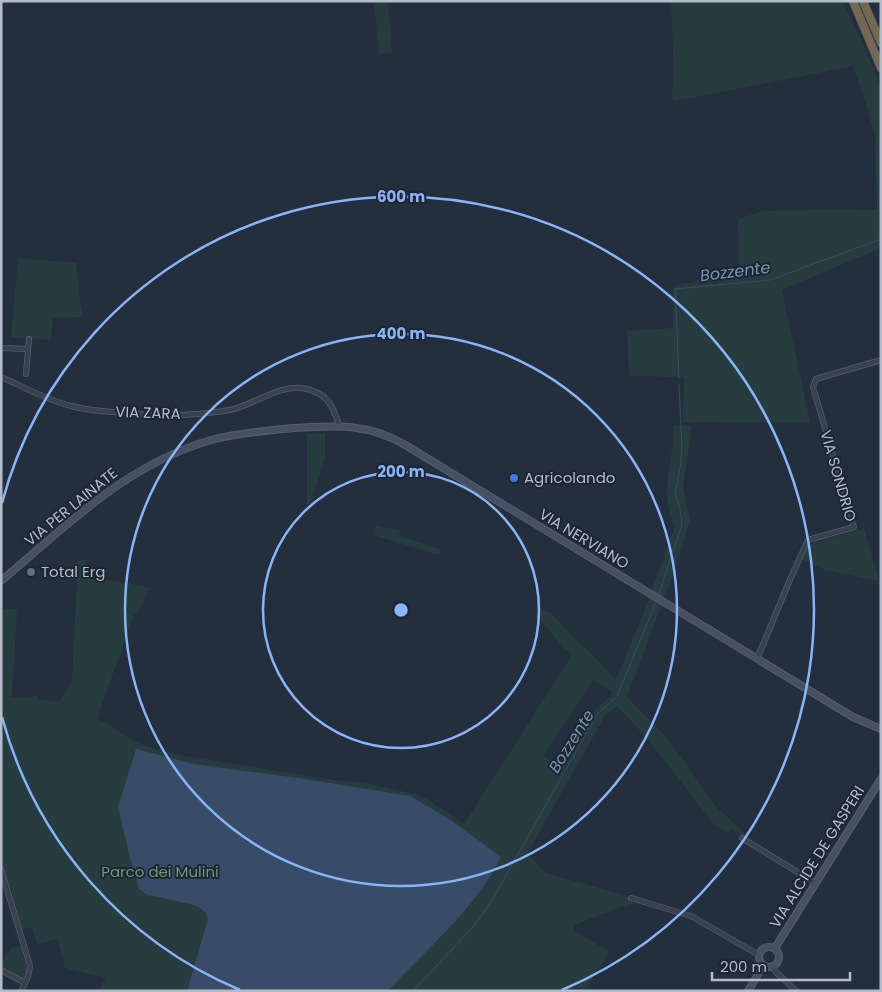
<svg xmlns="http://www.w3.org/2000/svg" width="882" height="992" font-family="Poppins,sans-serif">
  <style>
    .green { fill: #263c3f; fill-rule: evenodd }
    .water { fill: #394c67 }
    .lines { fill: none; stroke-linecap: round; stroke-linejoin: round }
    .stream { stroke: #394c67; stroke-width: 1 }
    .street-casing { stroke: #565f6c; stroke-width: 6 }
    .secondary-casing { stroke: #565f6c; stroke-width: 8 }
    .highway-casing { stroke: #434c59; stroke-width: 9 }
    .street { stroke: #38414e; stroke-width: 4.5 }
    .secondary { stroke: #465061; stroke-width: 6 }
    .highway { stroke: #746855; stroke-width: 8 }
    .ring { fill: none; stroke: #8ab4f8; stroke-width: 2.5 }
    .shop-dot { fill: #3f7fe0; stroke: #1d2633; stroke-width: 2 }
    .service-dot { fill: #5c6f8a; stroke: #1d2633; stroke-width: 2 }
    .labels { text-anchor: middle; stroke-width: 4; stroke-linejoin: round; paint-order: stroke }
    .street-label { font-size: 15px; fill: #b4bcc9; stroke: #1d2633 }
    .poi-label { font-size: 15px; fill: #b4bcc9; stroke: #1d2633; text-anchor: start }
    .park-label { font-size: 15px; fill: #6b9a76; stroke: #1d2633 }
    .water-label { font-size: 16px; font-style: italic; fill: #7c92b1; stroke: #1d2633 }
    .centre { fill: #8ab4f8; stroke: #1d2633; stroke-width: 2.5 }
    .ring-label { font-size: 15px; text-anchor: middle; font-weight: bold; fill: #8ab4f8; stroke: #1d2633; stroke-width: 4; stroke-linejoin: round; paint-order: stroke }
  </style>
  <rect width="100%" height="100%" fill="#242f3e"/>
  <g class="green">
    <path d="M374 1H388L392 53 379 54Z"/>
    <path d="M671 1H842L865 48 881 89V248L782 290 810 422 683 423 684 377 629 376 627 331 673 328V286L739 272 738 219 763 211 877 209 875 136 864 97 853 66 675 101 671 97 674 74Z"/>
    <path d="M18 258 76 263 82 317 53 318 51 340 11 337Z"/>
    <path d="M692 425 683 488 690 521 675 569 627 697 667 738 717 808 745 833 743 836 731 829 728 834 713 823 645 736 617 706 606 714 527 854 546 873 624 895 632 900V904L626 907 623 906 575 925 574 931 609 951 585 991H98L106 978 65 968 58 939 37 944 32 927 22 930 1 865V609H17L12 697 38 696 39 699 59 702 72 682 77 580 62 579 77 561 86 560 87 578 127 583 149 588 137 615 134 614 97 719 105 722 125 736 145 746 179 755 333 780 371 784 414 794 427 799 464 824 572 655 563 647 537 616 543 610 551 613 580 644 589 651 616 680 645 609 675 526C671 517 667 507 667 496 666 473 675 450 673 426ZM593 680 610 690 613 694 595 710 561 767 543 756Z"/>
    <path d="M325 433V457L307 515V434Z"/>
    <path d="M376 525 400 531 399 535 440 549 439 555 373 535Z"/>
    <path d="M864 528 879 581 825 570 803 560 809 545Z"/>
    <path d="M20 946 27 968 23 980 16 977V974L1 966V963L11 948Z"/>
  </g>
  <path class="water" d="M136 749 194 764 305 779 410 796 452 821 501 857C474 910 428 948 388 991H187L208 919 206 913 199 907 191 904 148 895 139 889 132 866 118 807Z"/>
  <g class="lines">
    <g class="stream">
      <path d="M679 378 675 289 770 280 881 239"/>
      <path d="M658 596 682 524 680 508 675 494 680 468 682 448 679 385"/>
      <path d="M413 991 473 927 491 902 596 716C602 708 610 704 617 696L657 600"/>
    </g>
    <g class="street-casing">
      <g id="street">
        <path d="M1 348 28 349"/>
        <path d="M26 374 29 339"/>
        <path d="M1 377C24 387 47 400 71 406 85 410 99 411 113 412 152 416 191 417 230 410 254 405 277 385 302 388 326 392 333 404 339 426"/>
        <path d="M757 659 789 582 808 540 854 527 813 387 816 379 881 360"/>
        <path d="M742 838 815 883"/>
        <path d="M1 869 30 966 28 977 21 991"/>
        <path d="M631 898 691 916 759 955"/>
        <path d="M773 966 776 972 796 991"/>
        <path d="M1 970 25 983"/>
      </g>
    </g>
    <g class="secondary-casing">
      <g id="secondary">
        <path d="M1 581C66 526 127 464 211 440 238 433 265 431 293 428 336 425 369 423 407 446L853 717 881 729"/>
        <circle cx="769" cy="957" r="10"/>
        <path d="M775 948 881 779"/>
        <path d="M748 991 763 966"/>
      </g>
    </g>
    <g class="highway-casing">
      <g id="highway">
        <path d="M853 1 881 68"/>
        <path d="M863 1 881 43"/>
      </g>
    </g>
    <use href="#street" class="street"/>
    <use href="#secondary" class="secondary"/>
    <use href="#highway" class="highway"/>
  </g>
  <g class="ring">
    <circle cx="401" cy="610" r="138"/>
    <circle cx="401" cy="610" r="276"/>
    <path d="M240 990A413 413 0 0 1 2 717M2 503A413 413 0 1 1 562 990"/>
  </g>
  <circle class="shop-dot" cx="514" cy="478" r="5"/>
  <circle class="service-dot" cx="31" cy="572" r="5"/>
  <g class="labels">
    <g class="street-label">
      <text transform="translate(148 413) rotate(2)" y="5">VIA ZARA</text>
      <text transform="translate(838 476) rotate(74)" y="5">VIA SONDRIO</text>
      <text transform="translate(71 507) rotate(-39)" y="5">VIA PER LAINATE</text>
      <text transform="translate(584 539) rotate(31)" y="5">VIA NERVIANO</text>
      <text transform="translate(817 857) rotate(-58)" y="5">VIA ALCIDE DE GASPERI</text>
    </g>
    <g class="poi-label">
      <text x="524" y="483">Agricolando</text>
      <text x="41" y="577">Total Erg</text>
    </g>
    <g class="park-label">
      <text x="160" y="877">Parco dei Mulini</text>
    </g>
    <g class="water-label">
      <text transform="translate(735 271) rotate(-7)" y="6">Bozzente</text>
      <text transform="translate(571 741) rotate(-58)" y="6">Bozzente</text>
    </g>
  </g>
  <circle cx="401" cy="610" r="8" class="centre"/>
  <g class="ring-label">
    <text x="401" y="202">600 m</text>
    <text x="401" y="339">400 m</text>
    <text x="401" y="477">200 m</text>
  </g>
  <rect width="882" height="992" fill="none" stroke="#b4bcc9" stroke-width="5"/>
  <path d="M712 972v8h138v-8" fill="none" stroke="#b4bcc9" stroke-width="2.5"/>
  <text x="720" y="972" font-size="15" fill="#b4bcc9" stroke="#1d2633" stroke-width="4" paint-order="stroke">200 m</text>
</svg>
